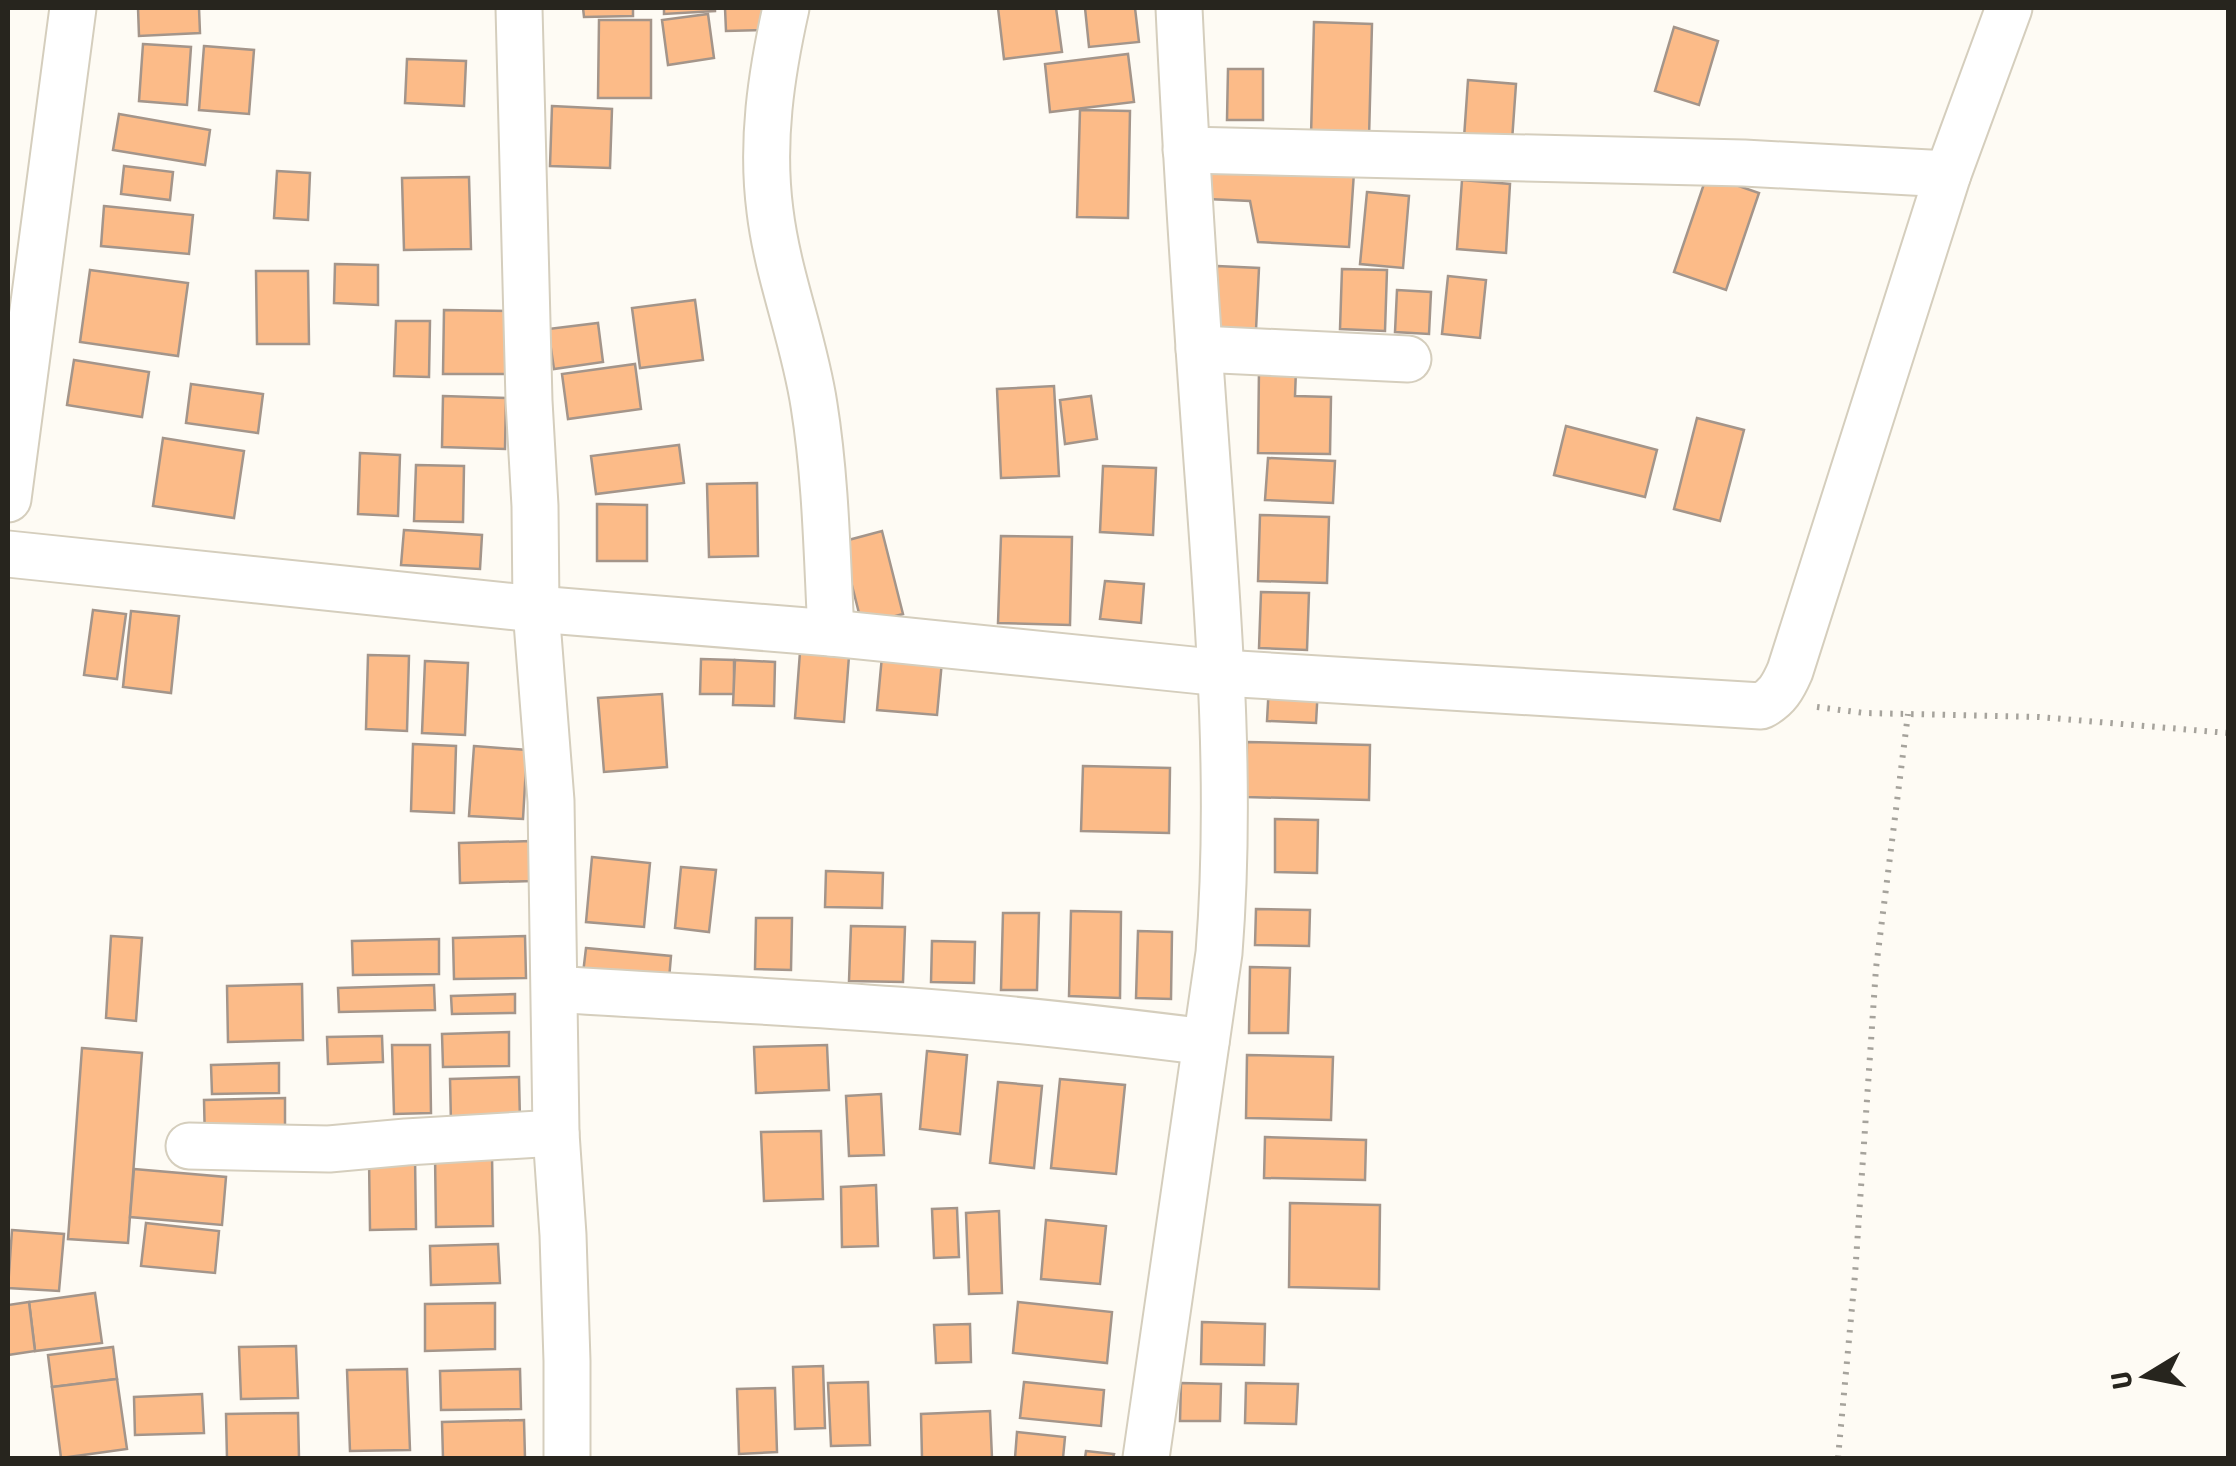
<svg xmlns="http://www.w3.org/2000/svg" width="2236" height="1466" font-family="'Asap Condensed',sans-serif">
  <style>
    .building { fill: #fcbb88; stroke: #a4958a; stroke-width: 2.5 }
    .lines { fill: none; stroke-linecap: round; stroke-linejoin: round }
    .minor-casing { stroke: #d5cebd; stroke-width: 49 }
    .path { stroke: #a6a39c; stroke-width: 6; stroke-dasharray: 2.5 8; stroke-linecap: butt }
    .minor { stroke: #fff; stroke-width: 45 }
  </style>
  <rect width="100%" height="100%" fill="#fefbf4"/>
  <g class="building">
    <path d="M138 8H199L200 33 139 36Z"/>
    <path d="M583 8H633V16L584 17Z"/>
    <path d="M664 8H715V11L664 14Z"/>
    <path d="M725 8H763L764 30 726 31Z"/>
    <path d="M998 8H1056L1062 52 1004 59Z"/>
    <path d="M1085 8H1135L1139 42 1089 47Z"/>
    <path d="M708 14 714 58 668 65 662 20Z"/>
    <path d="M599 20H651V98H598Z"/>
    <path d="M1314 22 1372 24 1369 138 1311 136Z"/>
    <path d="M1674 27 1718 41 1699 105 1655 91Z"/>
    <path d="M143 44 191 47 187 105 139 101Z"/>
    <path d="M204 46 254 50 249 114 199 110Z"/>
    <path d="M1128 54 1134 102 1050 112 1045 64Z"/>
    <path d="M407 59 466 61 464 106 405 103Z"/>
    <path d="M1228 69H1263V120H1227Z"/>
    <path d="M1468 80 1516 84 1512 141 1464 138Z"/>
    <path d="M552 106 612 109 610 168 550 166Z"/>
    <path d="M1080 110 1130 111 1128 218 1077 217Z"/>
    <path d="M119 114 210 130 205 165 113 150Z"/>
    <path d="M1210 165 1354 172 1349 247 1258 242 1250 201 1208 199Z"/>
    <path d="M124 166 173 172 170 200 121 194Z"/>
    <path d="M277 171 310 173 308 220 274 218Z"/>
    <path d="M1707 175 1759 193 1726 290 1674 272Z"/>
    <path d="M469 177 471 249 404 250 402 178Z"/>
    <path d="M1462 180 1510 184 1506 253 1457 249Z"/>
    <path d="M1367 192 1409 196 1403 268 1360 264Z"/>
    <path d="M104 206 193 215 189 254 101 246Z"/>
    <path d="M335 264 378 265V305L334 303Z"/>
    <path d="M1217 266 1259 268 1256 330 1214 327Z"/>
    <path d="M1342 269 1387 270 1385 331 1340 329Z"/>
    <path d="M90 270 188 283 178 356 80 342Z"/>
    <path d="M256 271H308L309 344H257Z"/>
    <path d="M1448 276 1486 280 1480 338 1442 334Z"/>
    <path d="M1397 290 1431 292 1429 334 1395 332Z"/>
    <path d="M695 300 703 360 640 368 632 308Z"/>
    <path d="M444 310 512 311 511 374H443Z"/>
    <path d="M396 321H430L429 377 394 376Z"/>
    <path d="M598 323 603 362 554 369 548 329Z"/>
    <path d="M74 360 149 372 142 417 67 405Z"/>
    <path d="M635 364 641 409 568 419 562 374Z"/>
    <path d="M1259 369 1296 370 1295 396 1331 397 1330 454 1258 453Z"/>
    <path d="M191 384 263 394 258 433 186 423Z"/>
    <path d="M1054 386 1059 476 1001 478 997 389Z"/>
    <path d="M443 396 506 398 505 449 442 447Z"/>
    <path d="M1091 396 1097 439 1065 444 1060 400Z"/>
    <path d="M1697 418 1744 430 1720 521 1674 509Z"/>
    <path d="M1566 426 1657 450 1645 497 1554 475Z"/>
    <path d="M163 438 244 451 234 518 153 506Z"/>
    <path d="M679 445 684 483 596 494 591 456Z"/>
    <path d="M360 453 400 455 398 516 358 514Z"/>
    <path d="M1268 458 1335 461 1333 503 1265 500Z"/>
    <path d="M416 465 464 466 463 522 414 521Z"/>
    <path d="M1103 466 1156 468 1153 535 1100 532Z"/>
    <path d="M757 483 758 556 709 557 707 484Z"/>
    <path d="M597 504 647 505V561H597Z"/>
    <path d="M1260 515 1329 517 1327 583 1258 581Z"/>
    <path d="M404 530 482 535 480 569 401 565Z"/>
    <path d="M882 531 903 614 862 625 841 542Z"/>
    <path d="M1001 536 1072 537 1070 625 998 623Z"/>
    <path d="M1105 581 1144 584 1141 623 1100 619Z"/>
    <path d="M1261 592 1309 593 1307 650 1259 648Z"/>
    <path d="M93 610 126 614 117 679 84 675Z"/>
    <path d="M131 611 179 616 171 693 123 687Z"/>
    <path d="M801 639 850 643 844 722 795 718Z"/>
    <path d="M368 655 409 656 407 731 366 729Z"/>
    <path d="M882 656 942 661 937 715 877 710Z"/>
    <path d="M701 659 734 660V694H700Z"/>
    <path d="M735 660 775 662 774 706 733 705Z"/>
    <path d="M425 661 468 663 465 735 422 733Z"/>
    <path d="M1269 684 1318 687 1316 723 1267 721Z"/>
    <path d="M662 694 667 767 604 772 598 698Z"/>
    <path d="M1247 742 1370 745 1369 800 1246 797Z"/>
    <path d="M413 744 456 746 454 813 411 811Z"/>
    <path d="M474 746 527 750 523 819 469 816Z"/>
    <path d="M1083 766 1170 768 1169 833 1081 831Z"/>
    <path d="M1275 819 1318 820 1317 873 1275 872Z"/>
    <path d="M531 841 532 881 460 883 459 843Z"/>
    <path d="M592 857 650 863 644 927 586 922Z"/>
    <path d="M681 867 716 870 709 932 675 928Z"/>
    <path d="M826 871 883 873 882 908 825 907Z"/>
    <path d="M1256 909 1310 910 1309 946 1255 945Z"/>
    <path d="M1071 911 1121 912 1120 998 1069 996Z"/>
    <path d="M1003 913H1039L1037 990H1001Z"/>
    <path d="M756 918H792L791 970 755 969Z"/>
    <path d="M851 926 905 927 903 982 849 981Z"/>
    <path d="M1138 931 1172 932 1171 999 1136 998Z"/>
    <path d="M111 936 142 938 136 1021 106 1018Z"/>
    <path d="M525 936 526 978 454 979 453 938Z"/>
    <path d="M439 939V974L353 975 352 941Z"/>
    <path d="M932 941 975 942 974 983 931 982Z"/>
    <path d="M586 948 671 956 668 991 582 982Z"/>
    <path d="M1250 967 1290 968 1288 1033H1249Z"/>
    <path d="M302 984 303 1040 228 1042 227 986Z"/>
    <path d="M434 985 435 1010 339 1012 338 988Z"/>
    <path d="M515 994V1013L452 1014 451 996Z"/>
    <path d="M509 1032V1066L443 1067 442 1034Z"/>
    <path d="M382 1036 383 1062 328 1064 327 1037Z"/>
    <path d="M392 1045H430L431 1113 394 1114Z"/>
    <path d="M827 1045 829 1090 756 1093 754 1047Z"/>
    <path d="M82 1048 142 1053 128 1243 68 1239Z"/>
    <path d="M927 1051 967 1055 960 1134 920 1129Z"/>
    <path d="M1247 1055 1333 1057 1331 1120 1246 1118Z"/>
    <path d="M279 1063V1093L212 1094 211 1065Z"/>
    <path d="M519 1077 520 1121 451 1123 450 1079Z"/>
    <path d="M1060 1079 1125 1085 1116 1174 1051 1168Z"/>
    <path d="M998 1082 1042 1086 1034 1168 990 1163Z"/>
    <path d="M881 1094 884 1155 849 1156 846 1096Z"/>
    <path d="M285 1098V1142L205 1143 204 1100Z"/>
    <path d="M821 1131 823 1199 764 1201 761 1132Z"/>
    <path d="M1265 1137 1366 1140 1365 1180 1264 1178Z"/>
    <path d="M492 1154 493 1226 436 1227 435 1155Z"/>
    <path d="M415 1156 416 1229 370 1230 369 1158Z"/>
    <path d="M134 1169 226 1177 222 1225 130 1217Z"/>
    <path d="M876 1185 878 1246 842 1247 841 1187Z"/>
    <path d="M1290 1203 1380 1205 1379 1289 1289 1287Z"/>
    <path d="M957 1208 959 1257 934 1258 932 1209Z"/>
    <path d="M999 1211 1002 1293 969 1294 966 1213Z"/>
    <path d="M1046 1220 1106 1226 1100 1284 1041 1279Z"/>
    <path d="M146 1223 219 1231 215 1273 141 1266Z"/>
    <path d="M12 1230 64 1234 59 1291 8 1288Z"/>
    <path d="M498 1244 500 1283 431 1285 430 1246Z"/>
    <path d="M95 1293 102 1343 35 1351 29 1302Z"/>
    <path d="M29 1302 35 1351 8 1355V1305Z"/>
    <path d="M1018 1302 1112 1312 1107 1363 1013 1353Z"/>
    <path d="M495 1303V1349L425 1351V1304Z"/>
    <path d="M1202 1322 1265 1324 1264 1365 1201 1364Z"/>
    <path d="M970 1324 971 1362 936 1363 934 1325Z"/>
    <path d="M296 1346 298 1398 241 1399 239 1347Z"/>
    <path d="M113 1347 117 1379 52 1387 48 1355Z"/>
    <path d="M823 1366 825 1428 795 1429 793 1367Z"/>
    <path d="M407 1369 410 1450 350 1451 347 1370Z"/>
    <path d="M520 1369 521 1409 441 1410 440 1371Z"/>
    <path d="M117 1379 127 1449 61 1458 52 1387Z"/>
    <path d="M868 1382 870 1445 831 1446 828 1383Z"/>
    <path d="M1024 1382 1104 1390 1101 1426 1020 1418Z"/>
    <path d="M1181 1383 1221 1384 1220 1421H1180Z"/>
    <path d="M1246 1383 1298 1384 1296 1424 1245 1423Z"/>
    <path d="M775 1388 777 1452 739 1454 737 1389Z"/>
    <path d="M202 1394 204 1433 135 1435 134 1397Z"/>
    <path d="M990 1411 992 1458H922L921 1414Z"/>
    <path d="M298 1413 299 1458H227L226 1414Z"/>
    <path d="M524 1420 525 1458H443L442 1422Z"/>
    <path d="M1017 1432 1065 1437 1063 1458H1015Z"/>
    <path d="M1086 1451 1114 1454 1113 1458H1085Z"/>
  </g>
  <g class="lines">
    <g class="minor-casing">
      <g id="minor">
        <path d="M519 8 529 401 535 506 536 609 551 801 556 1133 563 1235 567 1361V1458"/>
        <path d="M786 8C771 75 761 142 770 211 778 277 804 339 814 405 826 480 827 557 831 633"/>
        <path d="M1186 150 1744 163 1948 174"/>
        <path d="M1199 349 1408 359"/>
        <path d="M8 499 73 8"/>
        <path d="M8 554 536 609 831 633 1222 673 1761 706C1777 698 1783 687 1790 671L1948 174 2009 8"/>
        <path d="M555 989C669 997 783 1001 896 1010 1000 1017 1103 1029 1206 1042"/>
        <path d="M189 1146 329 1149 406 1142 556 1133"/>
        <path d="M1146 1458 1219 953C1232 789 1219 625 1207 461 1196 310 1186 159 1179 8"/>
      </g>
    </g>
    <g class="path">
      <path d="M1817 707 1864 713 2039 717 2228 733"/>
      <path d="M1838 1458 1855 1275 1876 968 1908 714"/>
    </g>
    <use href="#minor" class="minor"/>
  </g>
  <rect width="2236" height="1466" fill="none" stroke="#27251e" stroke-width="20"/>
  <g transform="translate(2146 1376) rotate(260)" stroke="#fefbf4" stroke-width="8" paint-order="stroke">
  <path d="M0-8L18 38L0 25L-18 38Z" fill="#27251e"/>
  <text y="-15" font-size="28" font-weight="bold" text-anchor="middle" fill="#27251e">U</text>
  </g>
</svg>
